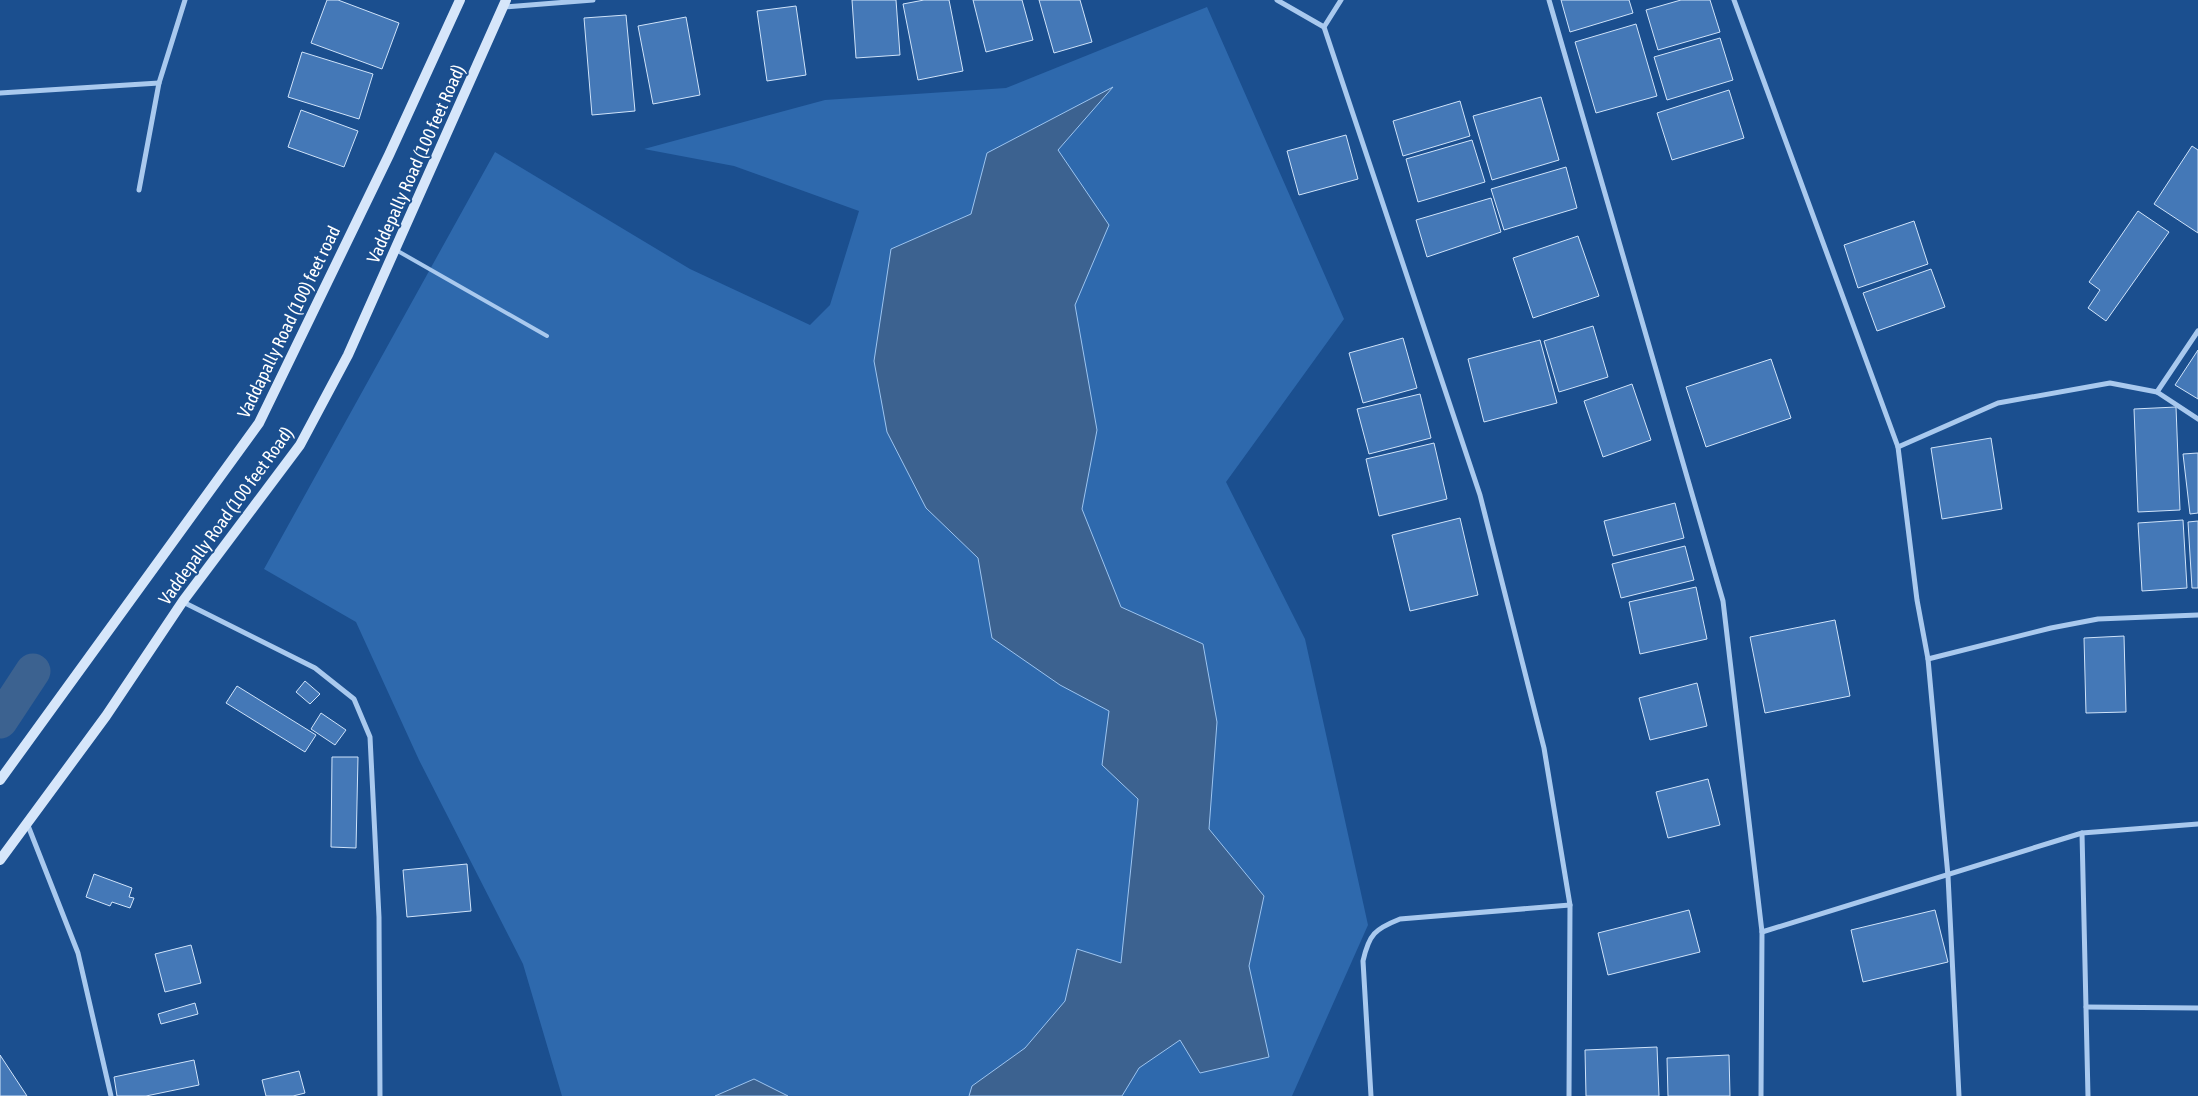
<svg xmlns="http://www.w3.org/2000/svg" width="2198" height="1096" font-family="'Asap Condensed',sans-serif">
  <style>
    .green { fill: #2e69ad }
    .water { fill: #3c6290; stroke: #9cc4f0 }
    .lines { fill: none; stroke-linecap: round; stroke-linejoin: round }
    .canal { stroke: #3c6290; stroke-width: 35 }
    .building { fill: #4478b7; stroke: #cfe3fa }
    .lane { stroke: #a9c9ee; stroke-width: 4 }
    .street { stroke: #a9c9ee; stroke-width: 5 }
    .secondary { stroke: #d6e6fa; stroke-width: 10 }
    .labels { text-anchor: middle; stroke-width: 4; stroke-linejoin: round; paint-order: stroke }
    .street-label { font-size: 18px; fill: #fff; stroke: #1b4f8f }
  </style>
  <rect width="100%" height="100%" fill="#1b4f8f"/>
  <path class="green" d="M1207 7 1344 319 1226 482 1305 639 1368 925 1292 1096H562L523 964 419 760 356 622 264 569 495 152 690 269 810 325 830 305 859 211 734 166 644 149 825 100 1006 88Z"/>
  <g class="water">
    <path d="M1113 87 1058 150 1109 225 1075 305 1097 430 1082 509 1121 607 1203 644 1217 722 1209 829 1264 896 1249 966 1269 1057 1200 1073 1180 1040 1139 1068 1122 1096H969L972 1086 1025 1048 1065 1001 1077 949 1121 963 1138 799 1102 765 1109 711 1060 685 992 638 978 558 926 508 887 432 874 361 891 249 971 214 987 153Z"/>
    <path d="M754 1079 788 1096H715Z"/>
  </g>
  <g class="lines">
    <path class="canal" d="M0 721 33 671"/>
  </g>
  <g class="building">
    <path d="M327 0H338L399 23 382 69 311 43Z"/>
    <path d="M852 0H896L900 55 856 58Z"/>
    <path d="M924 0H949L963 71 918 80 903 4Z"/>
    <path d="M973 0H1022L1033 40 986 52Z"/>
    <path d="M1039 0H1080L1092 42 1054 53Z"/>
    <path d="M1561 0H1629L1633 13 1570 32Z"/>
    <path d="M1681 0H1710L1720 32 1658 50 1646 10Z"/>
    <path d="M796 6 806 75 767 81 757 11Z"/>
    <path d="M626 15 635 111 592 115 584 18Z"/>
    <path d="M686 17 700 95 653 104 638 26Z"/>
    <path d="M1636 24 1657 96 1596 113 1575 42Z"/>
    <path d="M1720 38 1733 80 1667 100 1654 57Z"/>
    <path d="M302 52 373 74 359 119 288 97Z"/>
    <path d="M1729 90 1744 138 1672 160 1657 113Z"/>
    <path d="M1541 97 1559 160 1492 180 1473 116Z"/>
    <path d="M1460 101 1470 136 1403 156 1393 121Z"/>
    <path d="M301 110 358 131 344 167 288 147Z"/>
    <path d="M1346 135 1358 179 1299 195 1287 151Z"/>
    <path d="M1472 140 1485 182 1418 202 1406 159Z"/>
    <path d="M2192 146 2198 150V233L2154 204Z"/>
    <path d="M1566 167 1577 208 1504 230 1491 189Z"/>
    <path d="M1491 198 1501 232 1427 257 1416 220Z"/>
    <path d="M2138 211 2169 232 2106 321 2088 308 2100 290 2089 282Z"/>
    <path d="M1914 221 1928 264 1858 288 1844 245Z"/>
    <path d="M1578 236 1599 296 1533 318 1513 258Z"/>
    <path d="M1931 269 1945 307 1877 331 1863 293Z"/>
    <path d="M1593 326 1608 377 1559 392 1544 341Z"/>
    <path d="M1403 338 1417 388 1363 403 1349 353Z"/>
    <path d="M1540 340 1557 403 1484 422 1468 359Z"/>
    <path d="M2198 350V399L2175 385Z"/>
    <path d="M1771 359 1791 418 1706 447 1686 387Z"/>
    <path d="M1632 384 1651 440 1603 457 1584 401Z"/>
    <path d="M1420 394 1431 438 1369 454 1357 409Z"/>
    <path d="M2176 407 2180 510 2138 512 2134 409Z"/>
    <path d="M1991 438 2002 509 1942 519 1931 448Z"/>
    <path d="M1434 443 1447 499 1379 516 1366 459Z"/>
    <path d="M2198 453V513L2190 514 2183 454Z"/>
    <path d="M1675 503 1684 538 1613 556 1604 521Z"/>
    <path d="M1460 518 1478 595 1410 611 1392 535Z"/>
    <path d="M2183 520 2187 588 2142 591 2138 523Z"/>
    <path d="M2198 521V588H2192L2188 522Z"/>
    <path d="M1685 546 1694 580 1621 598 1612 564Z"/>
    <path d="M1696 587 1707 639 1640 654 1629 602Z"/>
    <path d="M1835 620 1850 696 1765 713 1750 637Z"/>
    <path d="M2124 636 2126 712 2086 713 2084 638Z"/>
    <path d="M305 681 320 694 310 704 296 692Z"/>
    <path d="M1697 683 1707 726 1650 740 1639 698Z"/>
    <path d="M237 686 316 735 305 752 226 703Z"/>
    <path d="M321 713 346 730 335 745 311 729Z"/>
    <path d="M332 757H358L356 848 331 847Z"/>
    <path d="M1708 779 1720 825 1668 838 1656 792Z"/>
    <path d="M467 864 471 911 407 917 403 870Z"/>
    <path d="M94 874 132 888 129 897 134 898 130 908 112 902 110 906 86 897Z"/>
    <path d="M1689 910 1700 952 1608 975 1598 933Z"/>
    <path d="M1935 910 1948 962 1863 982 1851 930Z"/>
    <path d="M191 945 201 983 165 992 155 954Z"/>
    <path d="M195 1003 198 1014 161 1024 158 1014Z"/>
    <path d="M1657 1047 1659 1096H1586L1585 1050Z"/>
    <path d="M0 1055 27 1096H0Z"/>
    <path d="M1729 1055 1730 1096H1668L1667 1058Z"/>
    <path d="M194 1060 199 1085 146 1096H117L114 1077Z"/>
    <path d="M299 1071 305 1093 293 1096H266L262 1080Z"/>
  </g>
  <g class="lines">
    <path class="lane" d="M396 250 547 336"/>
    <g class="street">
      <path d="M1277 0 1324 27"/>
      <path d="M1341 0 1324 27 1480 495 1544 748 1570 905 1569 1096"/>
      <path d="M1549 0 1723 601 1762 932 1761 1096"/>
      <path d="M1734 0 1898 447 1917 600 1928 659 1948 876 1959 1096"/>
      <path d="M504 7 593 0"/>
      <path d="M0 93 159 83"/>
      <path d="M139 190 159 83 185 0"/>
      <path d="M2157 392 2198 331"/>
      <path d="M1898 447 1998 403 2110 383 2157 392 2198 419"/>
      <path d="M183 602 315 668 354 699 370 737 379 917 380 1096"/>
      <path d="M1928 659 2051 628 2098 619 2198 615"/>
      <path d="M27 823 78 953 111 1096"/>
      <path d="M2082 833 2198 824"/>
      <path d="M1762 932 2082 833 2088 1096"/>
      <path d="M2086 1007 2198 1008"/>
      <path d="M1371 1096 1363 961C1369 934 1375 929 1400 919L1570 905"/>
    </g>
    <g class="secondary">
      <path d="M0 780 259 423 389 155 460 0"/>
      <path d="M0 860 106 716 183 601 300 445 348 355 506 0"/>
    </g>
  </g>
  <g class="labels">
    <g class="street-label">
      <text transform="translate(416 164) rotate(-66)" y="6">Vaddepally Road (100 feet Road)</text>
      <text transform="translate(289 322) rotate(-64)" y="6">Vaddapally Road (100) feet road</text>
      <text transform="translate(226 516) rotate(-54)" y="6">Vaddepally Road (100 feet Road)</text>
    </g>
  </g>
</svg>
